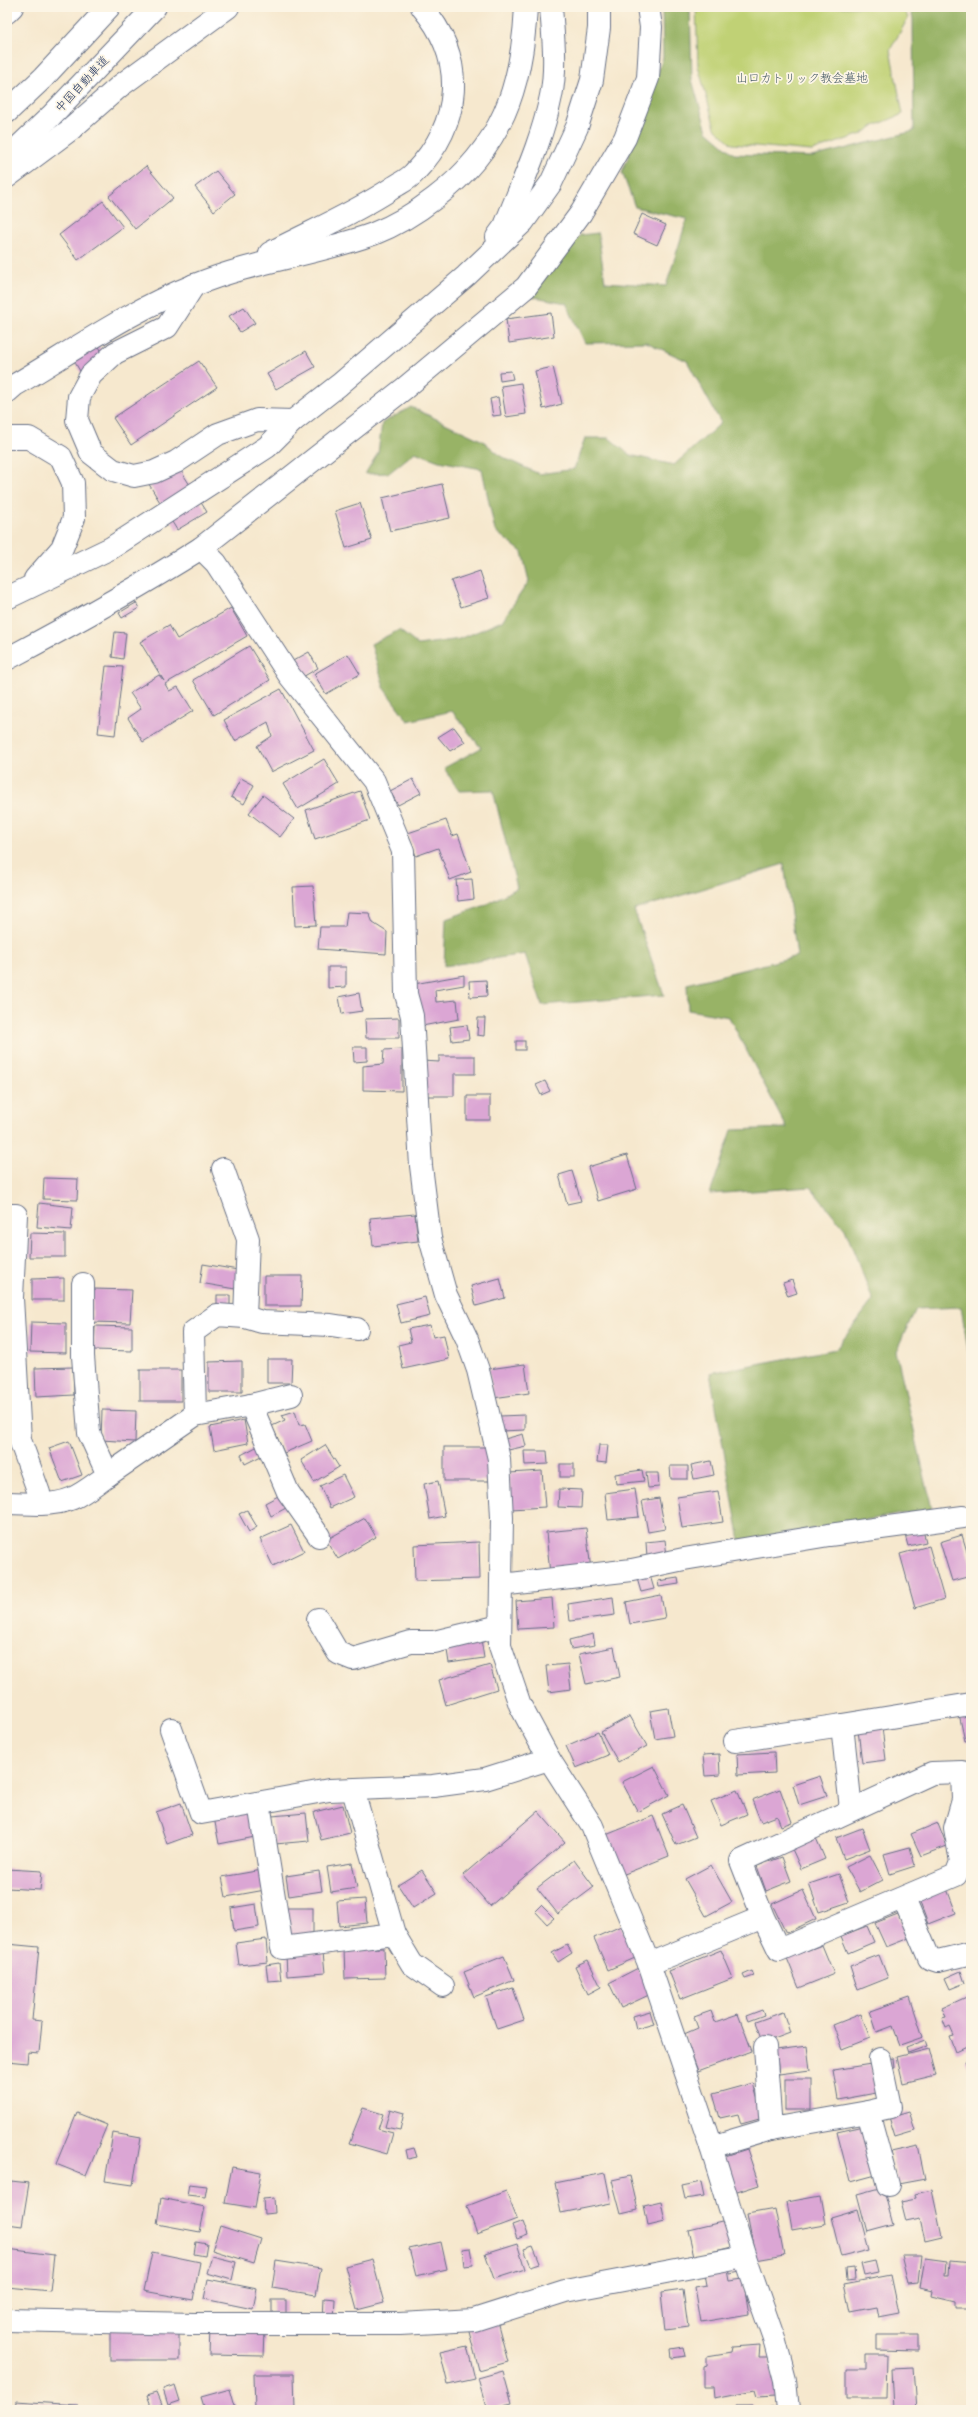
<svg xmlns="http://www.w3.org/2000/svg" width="978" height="2417" font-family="'Gochi Hand','Klee One',sans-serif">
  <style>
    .green { fill: #c0d174; stroke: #6e8069 }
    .forest { fill: #98b366; stroke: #5a7162 }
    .building { fill: #dba6d4 }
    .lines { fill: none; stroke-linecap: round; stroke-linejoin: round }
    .minor-casing { stroke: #687085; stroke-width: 24 }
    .highway-casing { stroke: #687085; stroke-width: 24 }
    .minor { stroke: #fff; stroke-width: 22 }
    .highway { stroke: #fff; stroke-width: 22 }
    .labels { text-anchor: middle; stroke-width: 3.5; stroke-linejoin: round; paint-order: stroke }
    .park-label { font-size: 12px; fill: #445864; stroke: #fcf5e5 }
    .street-label { font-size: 12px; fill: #1b2f5e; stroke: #fcf5e5 }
  </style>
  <rect width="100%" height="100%" fill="#fcf5e5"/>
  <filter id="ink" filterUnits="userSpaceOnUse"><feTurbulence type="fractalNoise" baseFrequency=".025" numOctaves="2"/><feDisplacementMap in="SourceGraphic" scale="8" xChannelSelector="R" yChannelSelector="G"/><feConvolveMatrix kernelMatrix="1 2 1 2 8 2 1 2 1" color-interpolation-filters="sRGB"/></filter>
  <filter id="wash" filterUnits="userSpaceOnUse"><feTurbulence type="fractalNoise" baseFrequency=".012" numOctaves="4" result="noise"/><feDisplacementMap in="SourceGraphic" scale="16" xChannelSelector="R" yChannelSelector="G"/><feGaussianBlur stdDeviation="0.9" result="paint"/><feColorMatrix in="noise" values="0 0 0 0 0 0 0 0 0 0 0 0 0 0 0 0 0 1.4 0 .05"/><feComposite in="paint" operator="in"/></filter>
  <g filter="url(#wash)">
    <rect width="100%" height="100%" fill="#f6e8ce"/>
    <path class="green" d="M696 7H904L908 18 890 50 903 114 872 127 862 134 812 151 732 144 715 128 698 66Z"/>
    <path class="forest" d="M662 7H690L692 80 707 131 734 154 812 157 914 131 913 19 910 7H971V1368L961 1307 916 1309 896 1351 932 1509 740 1541 710 1373 836 1349 873 1300 845 1229 810 1187 710 1194 732 1130 787 1128 729 1017 688 1010 687 984 797 956 784 864 634 910 664 995 542 1005 525 954 444 966 446 919 483 906 517 888 493 790 459 791 444 768 481 748 452 711 408 721 385 690 371 644 399 630 418 645 460 639 502 621 529 581 522 552 495 531 482 469 439 461 415 452 389 473 365 474 378 453 382 423 411 407 483 441 502 457 539 474 574 469 585 438H609L630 455 674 465 721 423 687 361 646 342 585 343 566 303 530 296 580 235 598 233 605 282 666 286 687 219 635 207 622 172 639 130 663 57Z"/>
    <g id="blocks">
      <g class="building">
        <path d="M146 166 173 198 135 229 109 196Z"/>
        <path d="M216 171 235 194 214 211 195 187Z"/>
        <path d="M103 201 123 227 78 260 59 235Z"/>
        <path d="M642 214 666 225 657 245 633 234Z"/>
        <path d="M244 307 255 323 240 332 229 316Z"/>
        <path d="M551 313 554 336 509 343 506 319Z"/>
        <path d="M89 329 106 359 81 373 64 343Z"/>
        <path d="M306 351 315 367 276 389 267 374Z"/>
        <path d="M199 361 217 387 131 445 113 418Z"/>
        <path d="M553 367 562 404 543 409 535 371Z"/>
        <path d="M511 371 513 379 500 381 499 372Z"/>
        <path d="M521 383 526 414 506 417 501 386Z"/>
        <path d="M498 397 501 415 493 416 490 399Z"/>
        <path d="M176 463 207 512 177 530 147 481Z"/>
        <path d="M442 484 450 518 390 531 382 498Z"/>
        <path d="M360 503 372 540 346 548 335 511Z"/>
        <path d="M480 571 489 598 461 607 451 581Z"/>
        <path d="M136 603 139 608 122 618 119 613Z"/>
        <path d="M231 608 247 636 165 684 169 691 178 687 193 711 143 742 128 718 141 709 130 693 159 675 164 681 140 642 169 625 177 639Z"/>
        <path d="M115 632 126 633 123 659 112 657Z"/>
        <path d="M249 646 270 680 214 715 193 680Z"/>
        <path d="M309 652 318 668 301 678 291 662Z"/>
        <path d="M348 654 360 674 326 694 314 674Z"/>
        <path d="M106 666 123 667 115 735 98 733Z"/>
        <path d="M281 689 314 750 271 772 257 746 272 736 268 722 235 741 224 720Z"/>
        <path d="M454 727 465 742 450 751 438 737Z"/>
        <path d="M324 759 339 784 298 809 283 784Z"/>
        <path d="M241 778 254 785 244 804 231 797Z"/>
        <path d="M413 779 421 793 398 805 390 791Z"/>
        <path d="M360 791 370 820 315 839 306 810Z"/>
        <path d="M263 795 294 819 280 837 249 813Z"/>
        <path d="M446 820 452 836 458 834 471 872 450 880 438 848 416 856 408 833Z"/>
        <path d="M472 879 474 899 458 901 456 880Z"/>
        <path d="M313 886 316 925 295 926 293 887Z"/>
        <path d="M347 912 369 913 373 923 387 932 386 954 318 949 320 927H345Z"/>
        <path d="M328 967H346V987L328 988Z"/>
        <path d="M464 975V985L435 990 436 1002 457 1000 459 1019 422 1026 414 984Z"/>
        <path d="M486 980 487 996 470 997 469 981Z"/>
        <path d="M359 993 362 1011 342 1014 339 997Z"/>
        <path d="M399 1018V1038H366L365 1019Z"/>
        <path d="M478 1018H485L484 1036 477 1035Z"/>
        <path d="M467 1025 469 1039 452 1041 450 1027Z"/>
        <rect x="516" y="1041" width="9" height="9"/>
        <path d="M353 1047H367V1061L354 1062Z"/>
        <path d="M402 1049V1091L363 1090V1066L383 1064 384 1050Z"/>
        <path d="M439 1056H475V1074H454V1096H425L422 1061 439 1062Z"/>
        <path d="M545 1081 550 1091 541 1095 536 1085Z"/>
        <rect x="467" y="1096" width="23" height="24"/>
        <path d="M627 1155 637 1189 598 1201 588 1167Z"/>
        <path d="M572 1171 581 1201 567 1204 559 1175Z"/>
        <path d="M44 1178 78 1179 77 1200 43 1199Z"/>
        <path d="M39 1203 73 1207 71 1230 37 1227Z"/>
        <path d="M415 1214 418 1241 373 1246 370 1218Z"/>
        <path d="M30 1233 65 1234V1257H29Z"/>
        <path d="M203 1264 238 1270 235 1289 200 1283Z"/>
        <path d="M264 1276H302L301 1306H264Z"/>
        <path d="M64 1278V1300H32V1279Z"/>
        <path d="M500 1278 505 1298 476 1306 471 1286Z"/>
        <path d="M792 1280 797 1293 788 1296 783 1283Z"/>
        <path d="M93 1289 132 1290 130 1323 92 1322Z"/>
        <rect x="217" y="1295" width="13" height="10"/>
        <path d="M425 1297 430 1316 401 1323 396 1304Z"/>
        <path d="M31 1322 66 1323V1353L30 1352Z"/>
        <path d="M430 1325 433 1337 444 1335 449 1359 403 1369 398 1345 411 1342 408 1329Z"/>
        <path d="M95 1326 132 1327V1351L94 1350Z"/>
        <path d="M267 1359H292L291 1383H267Z"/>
        <path d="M242 1361V1392H209V1362Z"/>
        <path d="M525 1364 529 1393 493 1398 489 1369Z"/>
        <path d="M73 1367 74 1395 36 1397 35 1368Z"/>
        <rect x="140" y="1370" width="41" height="31"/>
        <path d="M102 1410 136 1411 135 1442 101 1440Z"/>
        <path d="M295 1411 299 1425 305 1424 312 1441 284 1453 272 1426 285 1420 282 1415Z"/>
        <path d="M525 1415V1430L501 1431 500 1416Z"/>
        <path d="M244 1420 248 1443 214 1450 210 1427Z"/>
        <path d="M523 1434 526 1446 504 1451 501 1440Z"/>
        <path d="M69 1441 82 1475 62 1482 49 1448Z"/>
        <path d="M325 1445 339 1467 314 1482 301 1460Z"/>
        <path d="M599 1445H608L606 1463 597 1462Z"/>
        <path d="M258 1446 263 1455 245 1464 241 1455Z"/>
        <rect x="444" y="1447" width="45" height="34"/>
        <path d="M524 1451H547L548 1464 525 1465Z"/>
        <path d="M711 1461 714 1475 694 1479 691 1465Z"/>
        <rect x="560" y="1464" width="14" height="13"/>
        <path d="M670 1466H688V1479H671Z"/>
        <path d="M7 1469H8L9 1484H7Z"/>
        <path d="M642 1470 644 1481 616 1484 615 1474Z"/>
        <path d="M542 1471 545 1507 511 1509 509 1473Z"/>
        <path d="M646 1473H658L659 1487 648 1488Z"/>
        <path d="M343 1475 354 1497 330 1508 320 1486Z"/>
        <path d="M438 1481 445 1516 430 1519 424 1484Z"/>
        <path d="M559 1489 582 1490 581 1508 558 1507Z"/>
        <path d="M635 1489 639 1517 608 1520 605 1493Z"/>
        <path d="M718 1491 723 1522 682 1528 677 1497Z"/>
        <path d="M280 1495 286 1508 271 1516 265 1503Z"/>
        <path d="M659 1498 665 1529 648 1532 642 1501Z"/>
        <path d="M247 1510 257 1527 249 1532 239 1514Z"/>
        <path d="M365 1518 376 1537 338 1559 326 1540Z"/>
        <path d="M291 1525 304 1551 273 1566 260 1539Z"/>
        <path d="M586 1528 591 1570 550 1574 546 1532Z"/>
        <path d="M923 1530 926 1542 908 1546 905 1535Z"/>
        <path d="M962 1535 971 1565V1576L952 1581 940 1542Z"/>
        <path d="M665 1540 667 1556 647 1558 646 1542Z"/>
        <path d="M479 1542 480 1579 415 1581 414 1545Z"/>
        <path d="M929 1546 944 1599 915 1608 900 1554Z"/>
        <path d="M649 1572 654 1589 641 1592 636 1575Z"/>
        <path d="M678 1578 679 1584 659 1587 658 1581Z"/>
        <path d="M661 1595 665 1618 630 1624 626 1602Z"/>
        <path d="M613 1597 615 1615 570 1621 568 1604Z"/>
        <path d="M552 1598 554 1627 518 1629 516 1601Z"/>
        <path d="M593 1634 595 1645 571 1649 569 1640Z"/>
        <path d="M481 1639 484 1658 449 1663 446 1644Z"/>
        <path d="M614 1647 620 1677 586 1684 579 1654Z"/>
        <path d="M568 1664 571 1689 549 1692 546 1666Z"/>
        <path d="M490 1665 497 1689 446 1705 439 1680Z"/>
        <path d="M668 1708 673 1736 655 1739 650 1711Z"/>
        <path d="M971 1712V1740L965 1741 959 1714Z"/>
        <path d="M630 1716 647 1746 618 1762 601 1732Z"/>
        <path d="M882 1727 886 1760 862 1763 858 1730Z"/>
        <path d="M598 1732 608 1755 576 1768 566 1746Z"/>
        <path d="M774 1752 775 1773 738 1775 737 1754Z"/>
        <path d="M719 1754 720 1775 705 1776 703 1755Z"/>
        <path d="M654 1766 669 1795 638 1812 622 1782Z"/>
        <path d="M820 1776 827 1796 799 1805 793 1785Z"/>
        <path d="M780 1789 792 1822 781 1826 777 1816 761 1822 752 1800Z"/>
        <path d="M737 1790 747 1814 721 1825 711 1801Z"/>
        <path d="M181 1803 192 1835 167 1844 156 1812Z"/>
        <path d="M343 1805 350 1833 321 1840 314 1812Z"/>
        <path d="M682 1805 696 1837 676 1845 662 1814Z"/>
        <path d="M254 1809 260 1836 219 1844 214 1817Z"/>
        <path d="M538 1811 565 1842 490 1906 463 1875Z"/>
        <path d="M306 1813 309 1841 275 1844 272 1816Z"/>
        <path d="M653 1816 669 1856 622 1875 606 1835Z"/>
        <path d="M938 1823 947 1846 921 1856 911 1834Z"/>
        <path d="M862 1828 870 1849 844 1859 836 1838Z"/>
        <path d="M816 1838 825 1859 801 1869 792 1849Z"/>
        <path d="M910 1847 915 1866 890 1874 884 1854Z"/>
        <path d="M870 1855 883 1880 860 1892 846 1867Z"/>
        <path d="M782 1857 791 1881 766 1891 757 1866Z"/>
        <path d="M574 1860 594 1887 558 1914 537 1888Z"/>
        <path d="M352 1863 357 1888 331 1892 327 1867Z"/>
        <path d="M711 1865 732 1902 706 1916 685 1879Z"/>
        <path d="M7 1869 42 1871 40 1890 7 1888Z"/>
        <path d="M262 1870 265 1890 226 1897 222 1877Z"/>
        <path d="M422 1870 437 1893 413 1908 398 1885Z"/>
        <path d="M319 1871 322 1891 289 1896 286 1876Z"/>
        <path d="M839 1874 849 1902 819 1912 809 1884Z"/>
        <path d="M947 1889 956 1913 928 1924 919 1900Z"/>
        <path d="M803 1890 816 1919 786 1933 772 1904Z"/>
        <path d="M365 1899 367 1923 339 1926 337 1901Z"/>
        <path d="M256 1904 259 1927 234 1931 231 1908Z"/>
        <path d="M541 1905 554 1918 547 1924 535 1911Z"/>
        <rect x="287" y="1908" width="26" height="29"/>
        <path d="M898 1914 909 1938 886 1947 875 1923Z"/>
        <path d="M621 1926 635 1958 608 1970 594 1938Z"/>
        <path d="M867 1926 874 1942 848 1953 841 1936Z"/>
        <path d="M266 1939 268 1962 239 1965 236 1943Z"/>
        <path d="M7 1944 39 1947 32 2020 42 2021 39 2053 28 2052 27 2063 7 2061Z"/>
        <path d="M567 1945 572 1953 558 1962 552 1953Z"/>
        <path d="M822 1945 834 1974 799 1988 787 1958Z"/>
        <path d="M384 1948 385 1978 345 1979 344 1949Z"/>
        <path d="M721 1950 733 1978 680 1999 669 1971Z"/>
        <path d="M323 1952 325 1973 287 1976 286 1954Z"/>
        <path d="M879 1955 888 1978 858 1990 850 1966Z"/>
        <path d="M504 1956 514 1980 474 1997 464 1972Z"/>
        <path d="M588 1960 601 1987 588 1994 575 1966Z"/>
        <path d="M279 1963 281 1980 268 1981 266 1965Z"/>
        <path d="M638 1968 651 1994 621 2008 609 1983Z"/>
        <path d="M752 1971 754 1976 745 1979 743 1975Z"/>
        <path d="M961 1971 965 1983 950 1989 945 1978Z"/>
        <path d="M513 1988 524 2020 497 2029 486 1997Z"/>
        <path d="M971 1995V2050L969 2046 956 2052 950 2036 954 2035 950 2026 946 2028 942 2018 946 2017 942 2008Z"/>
        <path d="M910 1997 923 2037 900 2045 893 2026 877 2032 870 2011Z"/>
        <path d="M762 2010 764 2015 748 2021 746 2016Z"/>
        <path d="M650 2011 654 2024 636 2029 633 2016Z"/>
        <path d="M711 2011 715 2022 738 2014 752 2051 698 2071 684 2034 698 2028 694 2017Z"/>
        <path d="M783 2012 790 2033 763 2043 755 2022Z"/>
        <path d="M861 2014 870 2038 842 2049 833 2025Z"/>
        <path d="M925 2040 927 2046 908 2053 906 2047Z"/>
        <path d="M807 2046 810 2070 779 2074 776 2050Z"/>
        <path d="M929 2049 936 2075 903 2083 897 2057Z"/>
        <path d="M894 2058 895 2067H889L887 2059Z"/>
        <path d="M971 2058V2074L965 2061Z"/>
        <path d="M871 2064 876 2093 838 2100 833 2070Z"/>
        <rect x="785" y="2079" width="26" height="31"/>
        <path d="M753 2083 763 2118 741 2124 738 2114 720 2118 713 2094Z"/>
        <path d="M363 2108 383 2114 378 2129 393 2133 387 2154 349 2143Z"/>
        <path d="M390 2109 404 2113 400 2130 385 2127Z"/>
        <path d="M909 2111 915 2130 895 2136 889 2117Z"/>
        <path d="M77 2113 107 2125 86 2176 56 2164Z"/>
        <path d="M864 2126 876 2175 850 2182 837 2132Z"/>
        <path d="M113 2133 141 2138 133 2185 105 2181Z"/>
        <path d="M918 2146 925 2179 898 2184 891 2152Z"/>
        <path d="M414 2148 417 2157 408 2159 406 2150Z"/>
        <path d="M747 2149 759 2185 734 2193 722 2157Z"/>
        <path d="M232 2167 261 2172 255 2208 225 2203Z"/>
        <path d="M605 2173 611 2203 561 2213 555 2183Z"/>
        <path d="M630 2176 638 2210 621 2214 612 2180Z"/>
        <path d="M11 2181 29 2183 22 2226 7 2224V2205Z"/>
        <path d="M701 2182 704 2196 685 2199 682 2186Z"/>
        <path d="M189 2184 207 2186 205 2197 187 2195Z"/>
        <path d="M883 2187 893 2225 867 2232 857 2194Z"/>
        <path d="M932 2190 942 2237 925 2241 920 2218 906 2221 901 2201 916 2198 915 2194Z"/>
        <path d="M506 2191 517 2219 477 2234 467 2206Z"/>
        <path d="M820 2196 825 2224 792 2230 787 2202Z"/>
        <path d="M161 2198 205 2207 200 2232 157 2224Z"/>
        <path d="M274 2198 275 2213 264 2214 263 2199Z"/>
        <path d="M661 2201 665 2221 648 2225 644 2205Z"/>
        <path d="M775 2209 784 2255 756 2260 747 2214Z"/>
        <path d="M858 2209 869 2250 841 2257 831 2217Z"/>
        <path d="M523 2221 528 2235 517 2239 512 2225Z"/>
        <path d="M726 2221 732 2247 694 2256 688 2230Z"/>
        <path d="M220 2226 261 2239 254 2263 212 2250Z"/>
        <path d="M196 2242 207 2244 205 2256 194 2254Z"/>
        <path d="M441 2242 447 2269 416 2276 409 2249Z"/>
        <path d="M517 2243 525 2269 494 2279 485 2253Z"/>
        <path d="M533 2246 540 2263 531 2266 524 2249Z"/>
        <path d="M470 2248 473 2265 464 2266 462 2249Z"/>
        <path d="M7 2249 54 2255 50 2291 7 2287Z"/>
        <path d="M152 2252 200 2262 193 2300 144 2291Z"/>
        <path d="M901 2255H921L918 2283 908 2284Z"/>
        <path d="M212 2256 236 2262 232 2280 207 2273Z"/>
        <path d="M925 2258 947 2261 946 2276H949L950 2261 971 2263V2307H956V2301L931 2295 932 2290 920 2287Z"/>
        <path d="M372 2259 384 2303 357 2310 345 2266Z"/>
        <path d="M276 2261 321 2268 316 2295 272 2288Z"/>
        <path d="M738 2261 740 2272 730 2274 728 2263Z"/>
        <path d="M875 2261 878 2273 864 2276 861 2264Z"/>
        <path d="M854 2268 855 2279 847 2280 846 2269Z"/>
        <path d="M727 2270 729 2281 743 2279 749 2314 701 2322 695 2287 707 2285 705 2274Z"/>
        <path d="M891 2275 899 2313 878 2317 876 2307 850 2312 844 2284Z"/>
        <path d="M208 2279 257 2289 253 2309 204 2299Z"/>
        <path d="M683 2290 688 2327 665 2330 661 2293Z"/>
        <path d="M324 2298 335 2299 334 2320H323Z"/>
        <rect x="272" y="2300" width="14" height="13"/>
        <path d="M497 2321 508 2362 479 2370 468 2328Z"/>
        <rect x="110" y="2327" width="69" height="33"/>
        <path d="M210 2329 265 2331 264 2356 209 2355Z"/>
        <path d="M877 2335H918V2351L877 2350Z"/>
        <path d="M760 2345 759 2357H770L776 2396 757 2397 755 2390 714 2398 713 2387H704V2367L707 2366V2356L731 2352 732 2347Z"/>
        <path d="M467 2346 475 2379 448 2385 440 2352Z"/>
        <path d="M684 2347 686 2356 672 2358 671 2349Z"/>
        <path d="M866 2355H887L886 2398H847V2369H866Z"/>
        <path d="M914 2368 917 2410H894L892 2369Z"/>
        <path d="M503 2371 512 2404 487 2410 478 2378Z"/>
        <path d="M254 2374H294L295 2410H255Z"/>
        <path d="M175 2385 180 2401 168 2405 163 2389Z"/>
        <path d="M230 2389 236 2410H205L201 2397Z"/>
        <path d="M157 2392 162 2404 152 2408 147 2395Z"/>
        <path d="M16 2401 77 2405V2410H15Z"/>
        <path d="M736 2405H752V2410H737Z"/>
        <path d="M780 2407V2410H765V2409Z"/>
      </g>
    </g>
  </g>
  <g filter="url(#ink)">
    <use href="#blocks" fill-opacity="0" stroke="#687085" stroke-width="1"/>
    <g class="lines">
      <g class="minor-casing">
        <g id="minor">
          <path d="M7 12 12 7"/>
          <path d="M201 548 405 388 526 287 581 213 625 138 648 78 651 27 648 7"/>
          <path d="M7 659C73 624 138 588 201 548L216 563 289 675 374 781 403 851 406 994 412 1016 421 1166 430 1238 446 1295 467 1339 478 1370 499 1459 502 1518 500 1646 520 1705 549 1759 592 1826 649 1964 711 2147 745 2257 775 2342 785 2380 788 2410"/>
          <path d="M223 1169 248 1239 245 1317"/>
          <path d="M7 1215H16L12 1298 20 1440 39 1493 40 1504C73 1504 82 1493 108 1475L89 1433 83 1356V1284"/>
          <path d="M251 1405 291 1395"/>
          <path d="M195 1415 193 1332 217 1315 245 1317 262 1322 331 1325 357 1329"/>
          <path d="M108 1475 195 1415 251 1405 288 1492 319 1536"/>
          <path d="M7 1503 40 1504"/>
          <path d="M501 1585 632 1570 684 1559 829 1535 963 1517"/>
          <path d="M318 1619 338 1653 353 1659 411 1642H434L500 1626"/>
          <path d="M171 1729 201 1813 329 1790 433 1786 485 1779 549 1759"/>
          <path d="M735 1741 842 1725"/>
          <path d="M353 1790 394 1934 412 1964 443 1986"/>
          <path d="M259 1803 282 1948 394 1934"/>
          <path d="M851 1809 842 1725 971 1704"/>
          <path d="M904 1899 929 1958 938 1961 971 1953"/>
          <path d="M649 1964 763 1917 741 1861 932 1773 962 1772 963 1800 955 1828 961 1862 956 1875 779 1950 763 1917"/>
          <path d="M765 2047 771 2129"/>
          <path d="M868 2112 890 2107 880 2059"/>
          <path d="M711 2147 771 2129 868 2112 888 2185"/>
          <path d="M7 2320 194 2324H400L474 2320 565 2291 745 2257"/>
        </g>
      </g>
      <g class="highway-casing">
        <g id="highway">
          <path d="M7 112 43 78 109 7"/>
          <path d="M7 158 51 116 155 7"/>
          <path d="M7 177 70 130 120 86 228 7"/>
          <path d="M497 237 505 226C522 183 542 141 551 96 557 68 553 35 551 7"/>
          <path d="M270 253C310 232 353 214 391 189 398 184 408 180 414 173 462 123 467 60 422 7"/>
          <path d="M194 285 167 327 115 353 91 375 79 397 77 420 91 453 113 470 134 476 154 472 176 462 218 434 257 420 293 421"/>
          <path d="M7 392 15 385C74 350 131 310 195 285 253 261 315 255 373 234 396 225 417 212 435 198 502 147 522 88 526 7"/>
          <path d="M7 438H29L61 457 73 483 74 518 62 548 35 579"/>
          <path d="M7 598 111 548 267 447 293 421 339 385 466 276 523 222 551 183 577 127 592 80 599 28V7"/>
        </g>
      </g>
      <use href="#minor" class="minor"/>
      <use href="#highway" class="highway"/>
    </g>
  </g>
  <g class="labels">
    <g class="park-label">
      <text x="802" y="82">山口カトリック教会墓地</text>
    </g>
    <g class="street-label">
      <text transform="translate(82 84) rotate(-47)" y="4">中国自動車道</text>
    </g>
  </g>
  <rect width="978" height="2417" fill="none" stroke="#fcf5e5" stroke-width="24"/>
</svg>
